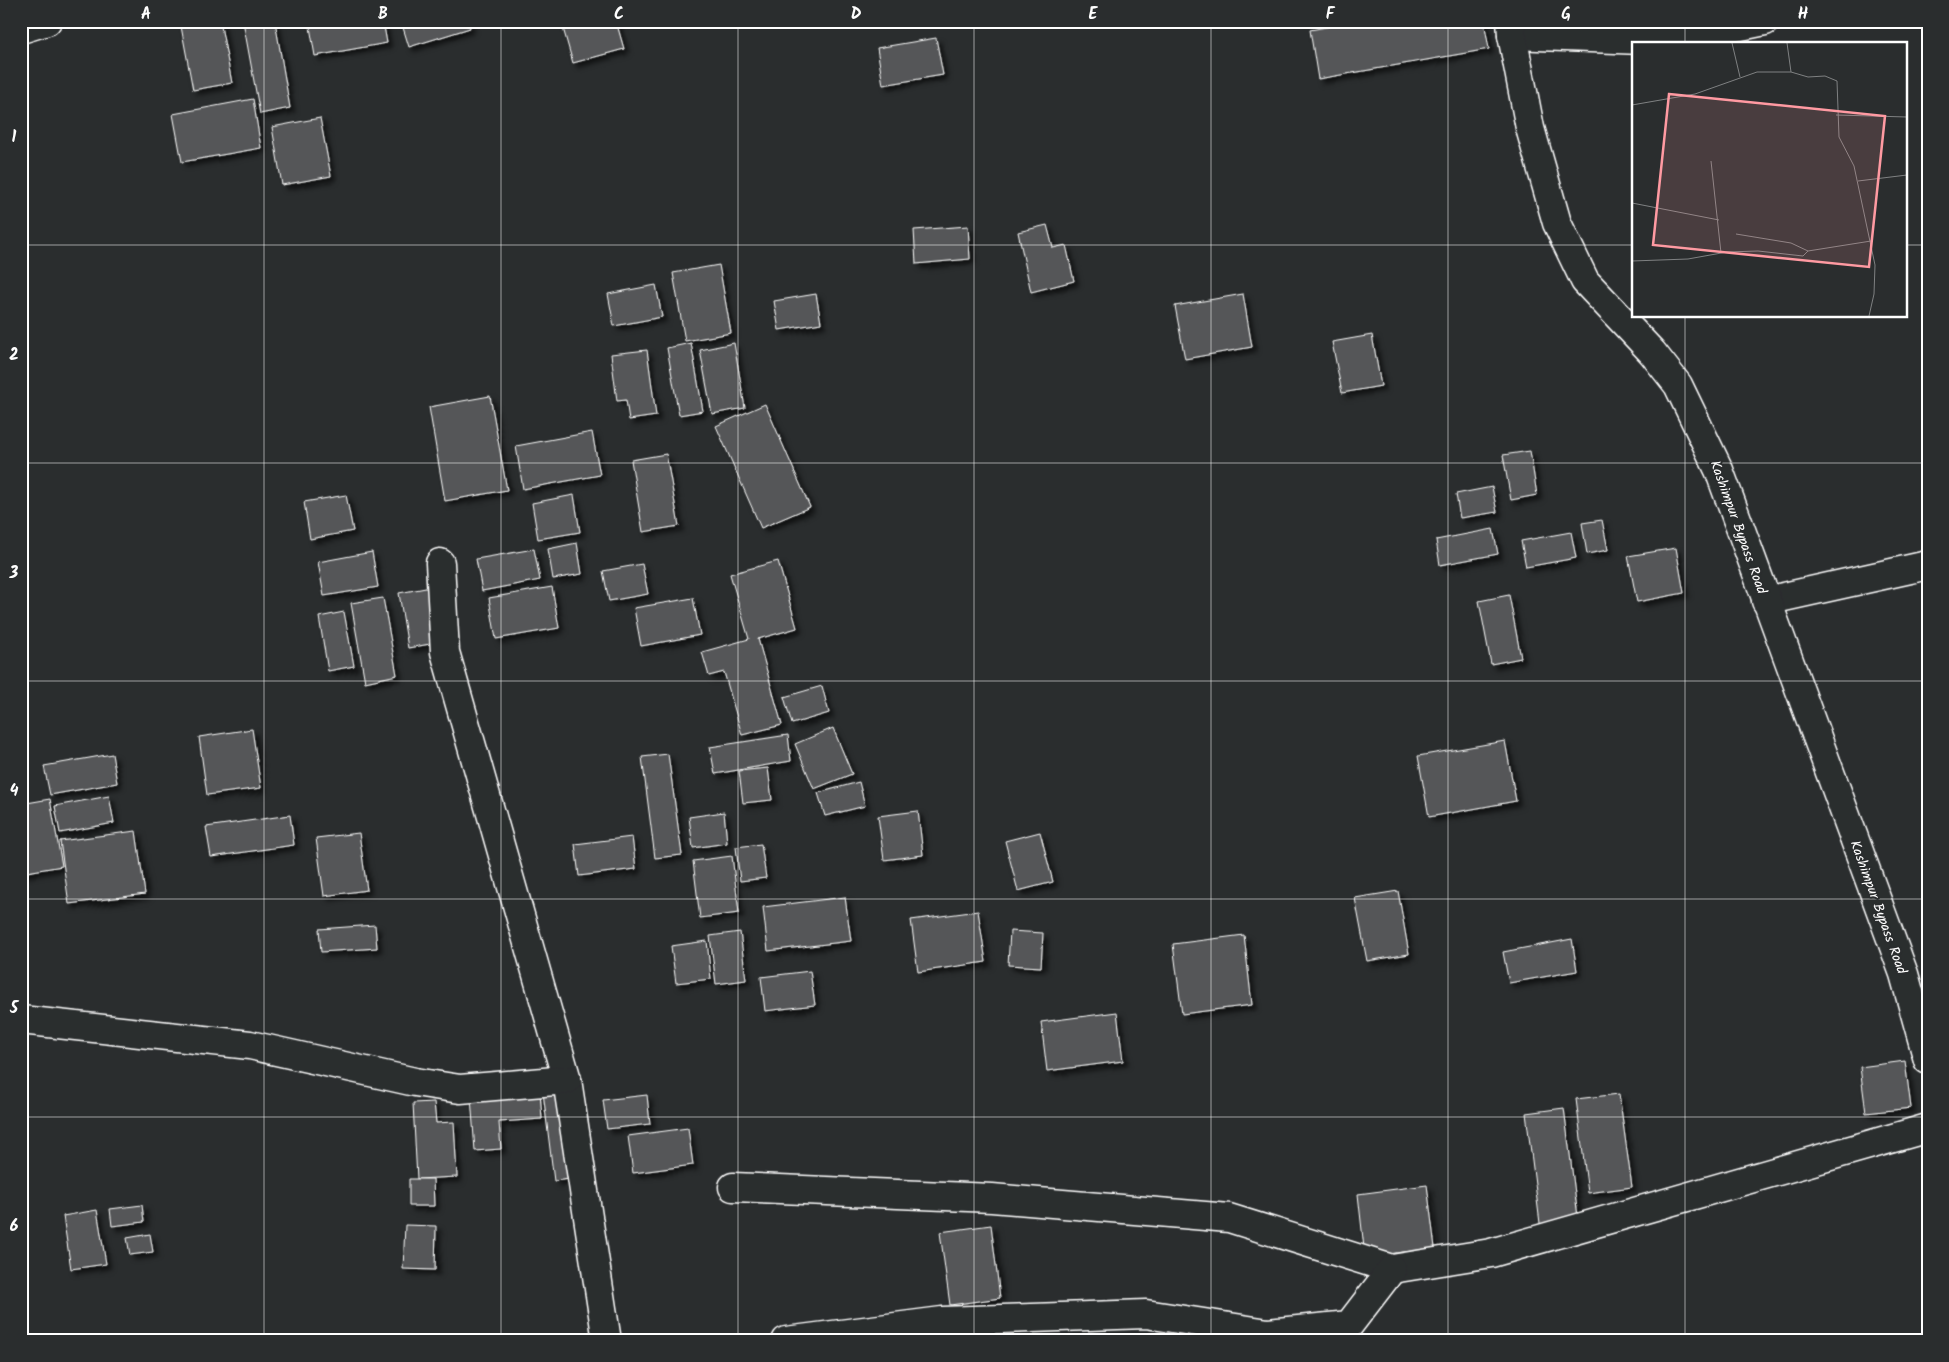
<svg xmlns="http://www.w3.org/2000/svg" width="1949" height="1362" font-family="Kalam,sans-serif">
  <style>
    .building { fill: #555758; stroke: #fff; filter: url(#shadow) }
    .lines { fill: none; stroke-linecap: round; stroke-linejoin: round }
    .minor-casing { stroke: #fff; stroke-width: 31 }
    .major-casing { stroke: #fff; stroke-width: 31 }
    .minor { stroke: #2a2d2e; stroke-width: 28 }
    .major { stroke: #2a2d2e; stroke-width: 28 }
    .grid { fill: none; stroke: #fff; stroke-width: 1; stroke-opacity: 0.55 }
    .labels { text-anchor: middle; stroke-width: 4; stroke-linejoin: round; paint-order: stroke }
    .street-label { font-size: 14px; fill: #fff; stroke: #2a2d2e }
    .inset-road { fill: none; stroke: #7f8182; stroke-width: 1 }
    .view { fill: #ff9aa2; fill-opacity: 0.15; stroke: #ff9aa2; stroke-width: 2.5 }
    .inset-edge { fill: none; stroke: #fff; stroke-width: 2.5 }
    .neatline { fill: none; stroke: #fff; stroke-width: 2 }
    .grid-label { font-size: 16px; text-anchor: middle; font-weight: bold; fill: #fff }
  </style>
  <defs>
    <filter id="shadow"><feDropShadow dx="4.5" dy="4.5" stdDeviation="2.5" flood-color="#0009"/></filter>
  </defs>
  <rect width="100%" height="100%" fill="#2a2d2e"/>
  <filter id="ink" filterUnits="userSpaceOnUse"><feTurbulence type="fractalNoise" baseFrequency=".02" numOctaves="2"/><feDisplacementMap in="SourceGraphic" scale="10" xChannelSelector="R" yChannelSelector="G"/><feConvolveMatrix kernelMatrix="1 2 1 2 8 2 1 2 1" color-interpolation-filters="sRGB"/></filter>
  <g filter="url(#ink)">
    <g class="building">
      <path d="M180 21H220L232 83 193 90Z"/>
      <path d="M243 21H275L290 108 260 114Z"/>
      <path d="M309 21H383L387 43 315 56Z"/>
      <path d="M401 21H468L470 28 409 47Z"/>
      <path d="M561 21H616L624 49 573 63Z"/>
      <path d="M1359 21H1484L1489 49 1318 79 1310 30Z"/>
      <path d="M936 38 943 75 883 85 877 48Z"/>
      <path d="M253 99 261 148 182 162 173 114Z"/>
      <path d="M320 118 331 176 282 185 272 127Z"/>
      <path d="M1047 225 1053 248 1066 245 1074 281 1031 292 1018 232Z"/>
      <path d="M968 226 970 259 916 264 914 230Z"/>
      <path d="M719 265 731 333 685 341 673 273Z"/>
      <path d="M656 285 662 317 614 326 608 294Z"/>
      <path d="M816 294 821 323 779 330 774 301Z"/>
      <path d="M1243 294 1252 347 1185 359 1175 306Z"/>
      <path d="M1372 335 1381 386 1342 393 1332 342Z"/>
      <path d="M691 343 703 411 679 415 667 348Z"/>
      <path d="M734 343 745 408 712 414 700 350Z"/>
      <path d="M647 350 656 416 629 420 626 400 617 401 611 354Z"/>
      <path d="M490 396 507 490 445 501 429 407Z"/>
      <path d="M765 404 810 507 761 528 716 426Z"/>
      <path d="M592 432 600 475 523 489 516 446Z"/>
      <path d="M1530 451 1537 495 1511 500 1503 455Z"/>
      <path d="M666 454 679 526 643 532 631 460Z"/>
      <path d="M1492 487 1497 512 1460 518 1456 494Z"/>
      <path d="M346 495 353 531 310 539 304 502Z"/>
      <path d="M574 495 580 532 538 539 532 503Z"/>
      <path d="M1602 520 1608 550 1587 554 1582 523Z"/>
      <path d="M1493 529 1498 554 1440 565 1436 540Z"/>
      <path d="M1571 532 1576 558 1526 567 1521 541Z"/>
      <path d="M577 543 582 574 553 579 548 549Z"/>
      <path d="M1676 548 1684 593 1637 602 1628 556Z"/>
      <path d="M534 549 540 580 482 591 476 559Z"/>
      <path d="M372 552 378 587 324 596 318 562Z"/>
      <path d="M778 561 797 628 758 639 782 725 742 735 724 672 709 676 702 652 749 639 730 574Z"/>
      <path d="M642 564 648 594 609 601 603 571Z"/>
      <path d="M431 587 441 642 408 648 399 593Z"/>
      <path d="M552 587 559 628 496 639 489 598Z"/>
      <path d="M1509 595 1521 658 1491 664 1479 601Z"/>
      <path d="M383 598 397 675 365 682 351 603Z"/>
      <path d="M693 598 700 635 641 646 634 608Z"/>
      <path d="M344 612 354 666 328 671 319 617Z"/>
      <path d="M822 686 829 713 792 724 784 697Z"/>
      <path d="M833 728 852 774 814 789 795 744Z"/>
      <path d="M252 729 261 788 207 795 199 737Z"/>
      <path d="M788 735 791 761 715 774 710 747Z"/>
      <path d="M1505 741 1516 801 1429 817 1418 756Z"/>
      <path d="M112 754 117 783 50 795 44 766Z"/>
      <path d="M668 754 682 855 655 858 642 757Z"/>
      <path d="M768 768 772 800 743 803 739 771Z"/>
      <path d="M859 782 865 806 825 816 818 793Z"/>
      <path d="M109 796 114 823 60 833 55 806Z"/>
      <path d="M50 799 62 866 21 873V804Z"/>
      <path d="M918 811 923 855 884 860 878 816Z"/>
      <path d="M724 812 727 843 693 848 689 817Z"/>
      <path d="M290 815 294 845 211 857 206 827Z"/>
      <path d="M136 831 145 894 69 904 60 841Z"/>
      <path d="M1040 832 1053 882 1018 891 1005 841Z"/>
      <path d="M359 833 367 890 324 896 316 838Z"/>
      <path d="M632 837 636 869 579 876 575 844Z"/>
      <path d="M761 844 766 878 740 881 736 847Z"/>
      <path d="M732 856 739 913 700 918 693 861Z"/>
      <path d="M1398 891 1409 954 1367 961 1355 898Z"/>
      <path d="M845 897 851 941 768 951 763 907Z"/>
      <path d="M978 911 986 962 918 972 911 920Z"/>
      <path d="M375 925 377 948 321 952 319 929Z"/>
      <path d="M1010 931 1043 933 1041 967 1008 965Z"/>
      <path d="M740 932 746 980 716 984 710 936Z"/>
      <path d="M1244 935 1252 1005 1182 1014 1173 944Z"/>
      <path d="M1572 939 1577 971 1509 983 1503 952Z"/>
      <path d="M707 941 711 979 676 983 671 946Z"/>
      <path d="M810 971 815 1005 765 1011 761 977Z"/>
      <path d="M1117 1012 1123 1061 1047 1071 1041 1022Z"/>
      <path d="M1905 1061 1911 1108 1866 1113 1860 1067Z"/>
      <path d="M566 1089 578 1178 554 1181 543 1092Z"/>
      <path d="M540 1091 542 1119 499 1122 501 1149 475 1151 471 1097Z"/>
      <path d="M1619 1094 1632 1187 1588 1193 1576 1099Z"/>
      <path d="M647 1095 650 1124 607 1129 603 1100Z"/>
      <path d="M434 1102 436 1123 454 1122 457 1177 417 1179 413 1103Z"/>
      <path d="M1564 1108 1579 1225 1541 1231 1526 1113Z"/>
      <path d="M688 1128 693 1165 633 1173 628 1136Z"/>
      <path d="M409 1179H433L434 1206H409Z"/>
      <path d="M1427 1185 1435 1248 1365 1257 1358 1194Z"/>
      <path d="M142 1205 144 1222 112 1226 110 1209Z"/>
      <path d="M97 1210 106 1264 71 1269 63 1216Z"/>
      <path d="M405 1225 436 1226 435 1270 403 1269Z"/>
      <path d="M991 1225 1000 1298 950 1305 940 1232Z"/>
      <path d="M150 1234 153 1252 130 1255 127 1238Z"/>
    </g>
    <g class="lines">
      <g class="minor-casing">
        <g id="minor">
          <path d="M21 29 47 21"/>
          <path d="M1512 35 1668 41 1765 21"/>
          <path d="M440 563 445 652 567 1080 607 1341"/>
          <path d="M1766 601 1928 565"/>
          <path d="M21 1020 250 1045 415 1082 460 1089 567 1080"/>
          <path d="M733 1187 992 1198 1229 1218 1392 1269 1491 1253 1928 1128"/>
          <path d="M786 1341 942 1321 1146 1314 1268 1333 1349 1325 1392 1269"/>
        </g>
      </g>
      <g class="major-casing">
        <path id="major" d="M1511 21 1512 35 1530 128 1557 223 1585 281 1652 352 1678 385 1719 470 1904 974 1928 1060"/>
      </g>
      <use href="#minor" class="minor"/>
      <use href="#major" class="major"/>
    </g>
  </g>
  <path class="grid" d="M264 21V1341M501 21V1341M738 21V1341M974 21V1341M1211 21V1341M1448 21V1341M1685 21V44M21 245H1633M1905 245H1928M1685 316V1341M21 463H1928M21 681H1928M21 899H1928M21 1117H1928"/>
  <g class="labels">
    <g class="street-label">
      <text transform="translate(1739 527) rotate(70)" y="5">Kashimpur Bypass Road</text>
      <text transform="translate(1879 907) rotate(70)" y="5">Kashimpur Bypass Road</text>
    </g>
  </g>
  <g transform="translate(1632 42)">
    <rect width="275" height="275" fill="#2a2d2e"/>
    <path class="inset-road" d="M100 1 108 35M155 1 159 30 176 35 193 34 205 39 207 95 222 124 243 223 242 252 237 274M0 63 63 52 125 30H159M204 73 275 75M79 119 89 211M226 139 275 133M0 161 87 178M104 192 159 201 176 209 239 199M0 219 56 217 95 210 126 209 171 214 176 209"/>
    <path class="view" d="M37 52 253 74 237 225 21 203Z"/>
    <rect width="275" height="275" class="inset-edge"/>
  </g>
  <rect width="1949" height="1362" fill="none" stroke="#2a2d2e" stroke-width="55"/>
  <rect x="28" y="28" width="1894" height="1306" class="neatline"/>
  <g class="grid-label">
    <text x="146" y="19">A</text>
    <text x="383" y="19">B</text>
    <text x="619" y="19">C</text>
    <text x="856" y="19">D</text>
    <text x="1093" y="19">E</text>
    <text x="1330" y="19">F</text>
    <text x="1566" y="19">G</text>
    <text x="1803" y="19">H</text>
    <text x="14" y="142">1</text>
    <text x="14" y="360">2</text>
    <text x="14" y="578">3</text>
    <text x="14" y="796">4</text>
    <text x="14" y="1013">5</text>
    <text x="14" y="1231">6</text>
  </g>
</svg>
